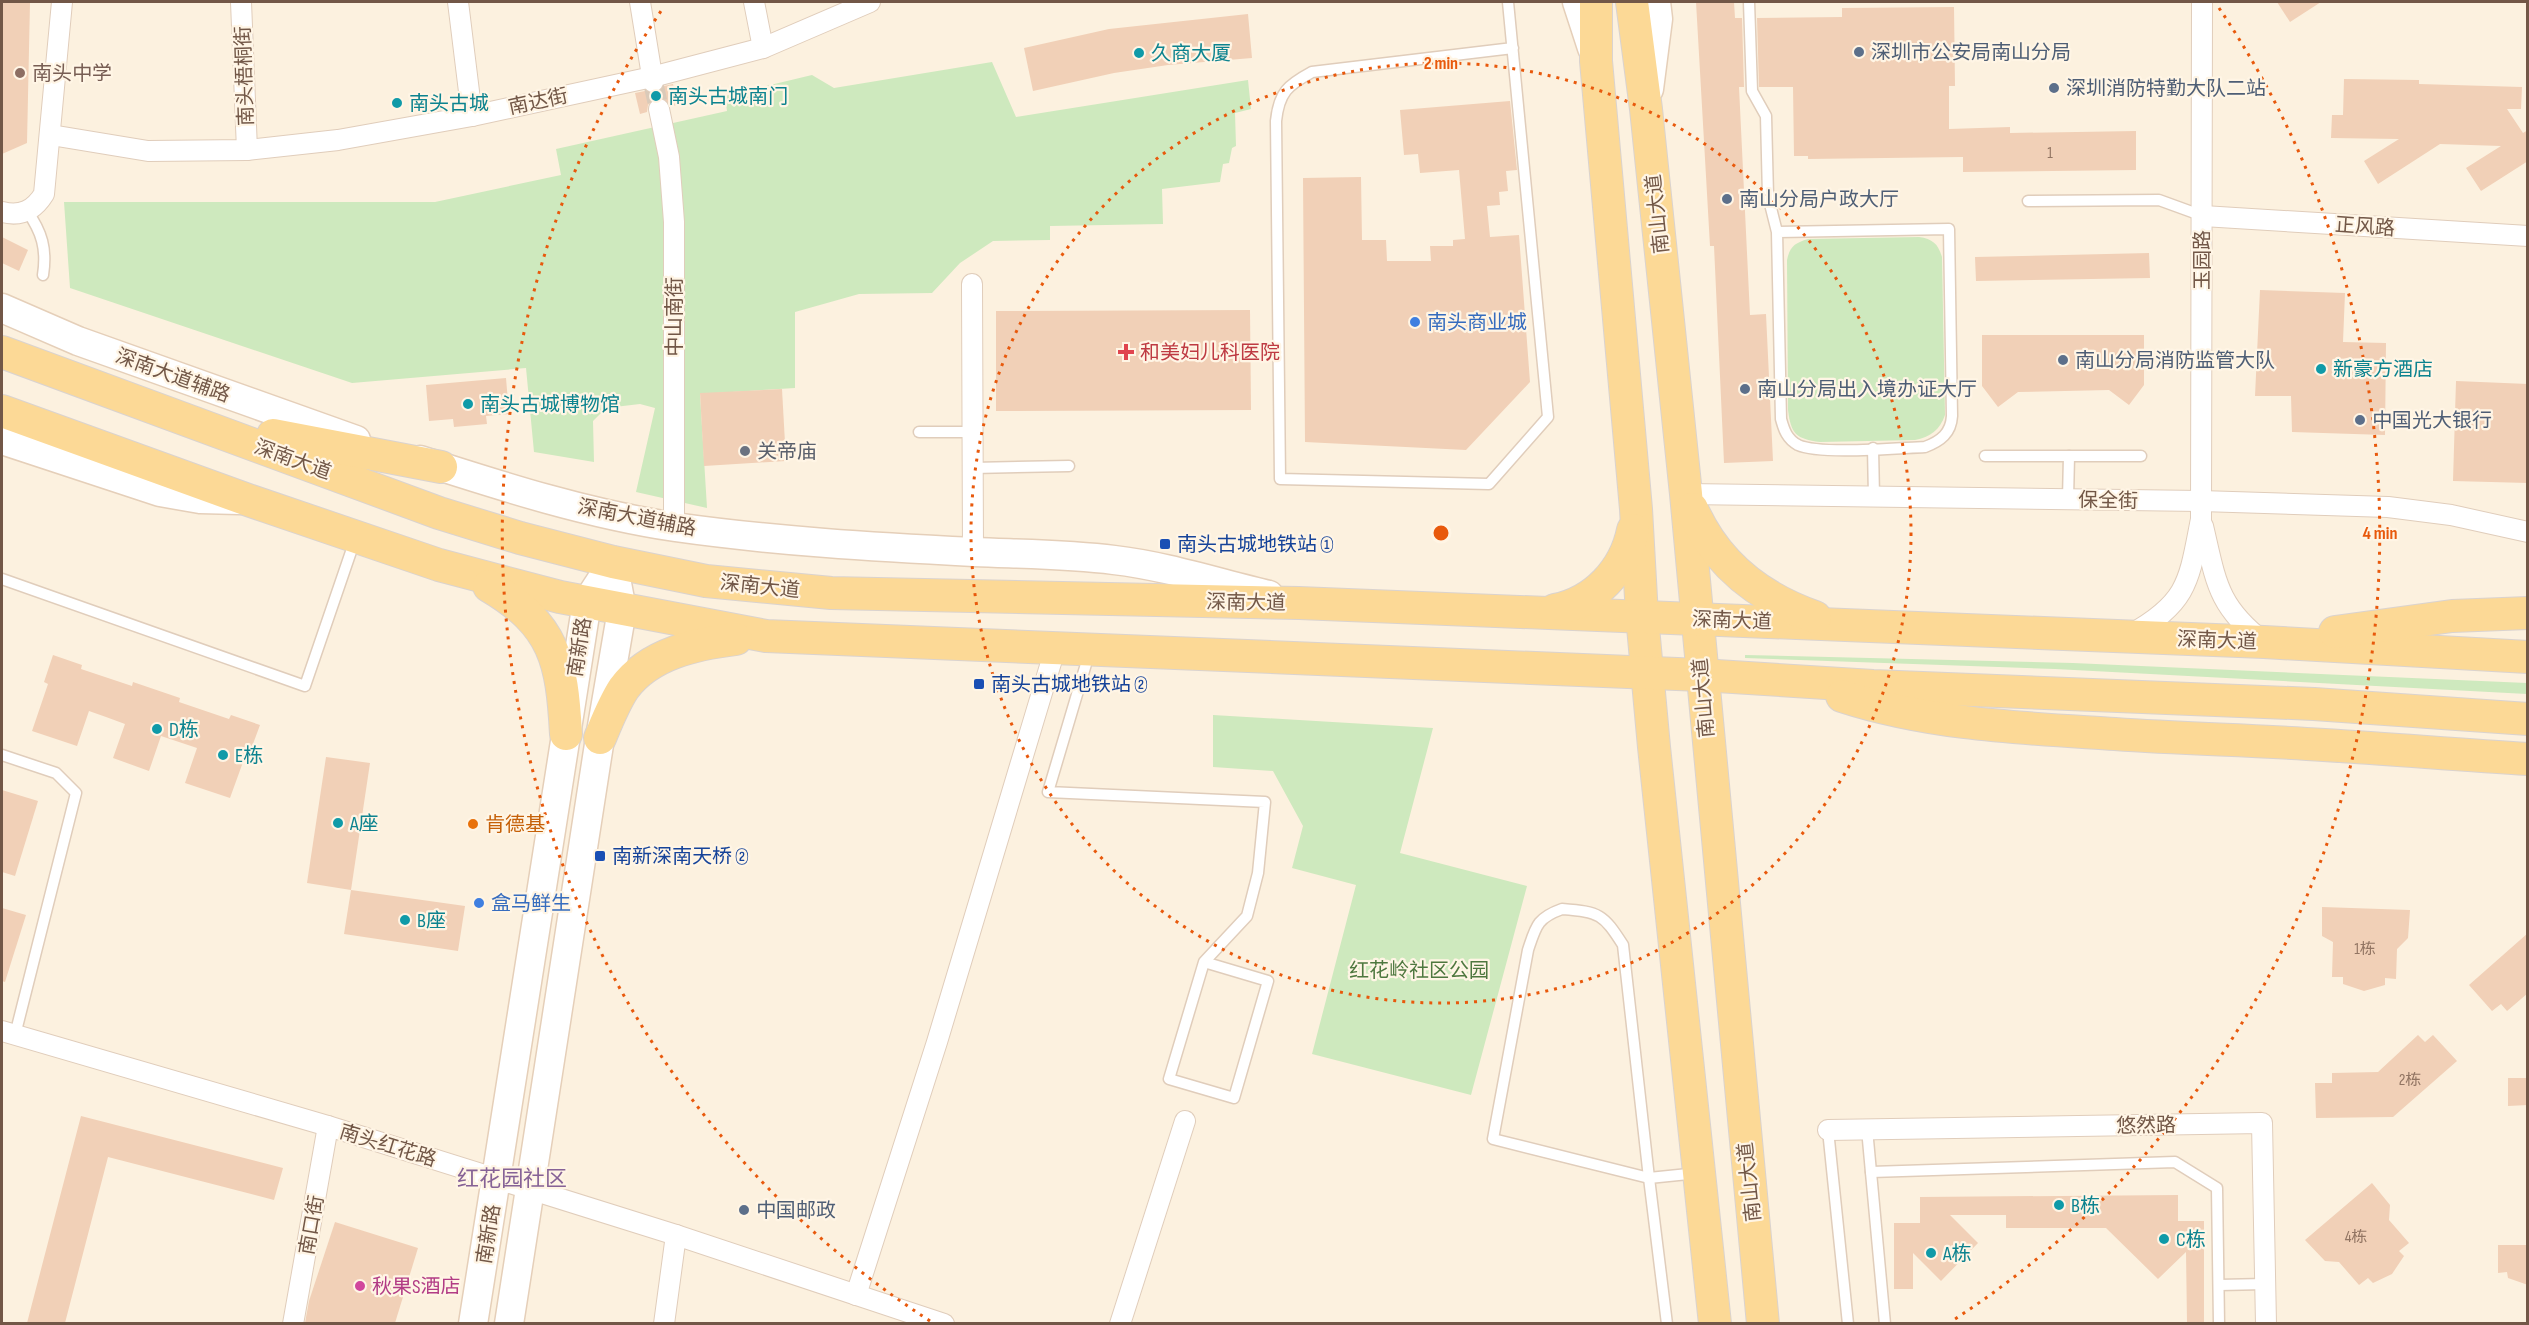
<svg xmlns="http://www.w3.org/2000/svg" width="2529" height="1325" font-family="'Sofia Sans Condensed','Noto Sans SC',sans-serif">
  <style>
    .green { fill: #cee9be }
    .building { fill: #f1d0b7 }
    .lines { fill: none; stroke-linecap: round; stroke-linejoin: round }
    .street-tunnel { stroke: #dacab9; stroke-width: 20; stroke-dasharray: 20 10; stroke-linecap: butt }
    .lane-casing { stroke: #e0cdbb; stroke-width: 13 }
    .street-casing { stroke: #e0cdbb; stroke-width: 22 }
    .secondary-casing { stroke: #e5cfb9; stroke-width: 31 }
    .primary-casing { stroke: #dad3cf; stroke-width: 34 }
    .lane { stroke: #fff; stroke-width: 10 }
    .street { stroke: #fff; stroke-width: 20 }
    .secondary { stroke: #fff; stroke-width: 28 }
    .primary { stroke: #fcd996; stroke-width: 32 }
    .ring { fill: none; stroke: #e8590c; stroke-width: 3; stroke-dasharray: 3 6 }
    .service-dot { fill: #5c6f8a; stroke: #fff5e5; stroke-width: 2 }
    .culture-dot { fill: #0f9aa8; stroke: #fff5e5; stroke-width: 2 }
    .education-dot { fill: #8d6e63; stroke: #fff5e5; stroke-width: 2 }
    .shop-dot { fill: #3f7fe0; stroke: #fff5e5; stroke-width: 2 }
    .health-dot { fill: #e0444e; stroke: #fff5e5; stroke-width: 2 }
    .worship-dot { fill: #6b7280; stroke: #fff5e5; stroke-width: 2 }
    .transit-dot { fill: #1a4fb4; stroke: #fff5e5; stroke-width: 2 }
    .food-dot { fill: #e8710a; stroke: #fff5e5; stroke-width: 2 }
    .hotel-dot { fill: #d1479c; stroke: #fff5e5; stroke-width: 2 }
    .labels { text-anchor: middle; stroke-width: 4.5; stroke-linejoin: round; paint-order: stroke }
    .number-label { font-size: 16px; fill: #927563 }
    .service-label { font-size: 20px; fill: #4e5e75; stroke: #fff5e5; text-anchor: start }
    .culture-label { font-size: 20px; fill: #0d838f; stroke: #fff5e5; text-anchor: start }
    .education-label { font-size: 20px; fill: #785e54; stroke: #fff5e5; text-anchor: start }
    .street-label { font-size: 20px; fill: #725747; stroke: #fff5e5 }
    .shop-label { font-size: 20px; fill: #366cbe; stroke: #fff5e5; text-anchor: start }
    .health-label { font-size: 20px; fill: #be3a42; stroke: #fff5e5; text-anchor: start }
    .worship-label { font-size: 20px; fill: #5b616d; stroke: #fff5e5; text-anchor: start }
    .transit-label { font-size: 20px; fill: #164399; stroke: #fff5e5; text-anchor: start }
    .food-label { font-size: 20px; fill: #c56008; stroke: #fff5e5; text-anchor: start }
    .park-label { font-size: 20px; fill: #4e783f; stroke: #fff5e5 }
    .hotel-label { font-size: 20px; fill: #b23c85; stroke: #fff5e5; text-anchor: start }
    .quarter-label { font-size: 22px; fill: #866296; stroke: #fff5e5 }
    .centre { fill: #e8590c; stroke: #fff5e5; stroke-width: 3 }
    .ring-label { font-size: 18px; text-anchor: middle; font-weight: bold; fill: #e8590c; stroke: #fff5e5; stroke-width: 4.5; stroke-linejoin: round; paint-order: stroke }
  </style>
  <rect width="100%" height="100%" fill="#fcf1df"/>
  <g class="green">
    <path d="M992 62 1016 117 1248 80 1251 109 1235 113 1236 146 1232 148 1229 163 1223 164 1220 182 1162 189 1163 224 1050 226V240L993 241 960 263 932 293 859 294 795 312V388L700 394 707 508 636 492 655 408 640 404 606 408 593 421 594 462 534 452 526 368 352 383 70 288 64 202H435L561 175 556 149 727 111 725 96 812 75 834 88Z"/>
    <path d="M1919 237C1933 239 1938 244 1942 257L1945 415C1940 430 1930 437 1915 440L1820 442C1796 439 1791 434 1788 410L1787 260C1790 246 1795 243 1808 239Z"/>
    <path d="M1745 655 2073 663 2527 683V694L2055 669 1745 658Z"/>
    <path d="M1213 715 1433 728 1400 853 1527 886 1471 1095 1312 1054 1356 885 1292 868 1303 826 1273 771 1213 767Z"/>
  </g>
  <g class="building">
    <path d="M2 2H30L27 143 2 154Z"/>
    <path d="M1696 2H1734L1735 18H1742L1744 87H1739L1750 315 1766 314 1773 461 1724 463 1714 246H1710Z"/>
    <path d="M2277 2H2321L2290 22Z"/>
    <path d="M1954 7 1955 86H1949V129L2010 127V133L2136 131V170L1963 172V157L1808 159V156H1794L1793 87H1759L1757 18 1842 17V8Z"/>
    <path d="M1248 14 1252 58 1168 65 1114 73 1033 91 1024 48 1109 29Z"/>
    <path d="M2344 79 2419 80V84L2522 87 2521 109H2507L2523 133 2528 130V161L2481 191 2466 168 2501 146 2440 144 2378 184 2364 161 2399 139 2331 138 2332 115H2343Z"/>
    <path d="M673 84 678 105 671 106 663 98 656 97 648 105 647 112 640 114 635 93 645 91 655 94 664 86Z"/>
    <path d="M1510 101 1517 170 1506 171 1508 191 1499 192 1500 205 1487 206 1490 237 1519 235 1530 382 1466 450 1305 442 1303 178 1361 177 1362 240H1386L1387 261H1431L1430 246H1453V240L1465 239 1459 170 1420 173 1418 154 1404 155 1400 110Z"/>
    <path d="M2 237 28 250 19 271 2 263Z"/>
    <path d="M2149 253 2150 278 1976 281 1975 257Z"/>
    <path d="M2260 290 2345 293 2343 342 2386 343 2385 435 2292 432 2291 396H2255Z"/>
    <path d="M1250 310 1251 410 996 411V311Z"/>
    <path d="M1982 335H2144V385L2129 405 2109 390 2018 392 1998 407 1982 386Z"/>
    <path d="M506 378 509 414 486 416 487 424 454 427 453 419 429 421 426 385Z"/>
    <path d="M2456 381 2528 384V483L2453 481Z"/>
    <path d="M782 389 786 461 704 466 700 393Z"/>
    <path d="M53 655 82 665 81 669 132 686 133 682 180 698 179 702 229 719 231 715 260 725 250 752 247 751 230 798 185 783 197 748 161 736 149 771 113 758 125 724 106 717 89 711 77 746 32 731 48 684 44 682Z"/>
    <path d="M326 757 370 763 351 890 307 883Z"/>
    <path d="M2 790 38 801 15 876 2 872Z"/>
    <path d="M351 890 465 906 458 951 344 934Z"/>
    <path d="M2322 907 2410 910 2408 938 2397 949 2396 979 2385 978V985L2364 991 2343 984V977H2332L2333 942 2322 936Z"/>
    <path d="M2 908 26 915 5 982 2 981Z"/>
    <path d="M2528 933V993L2507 1011 2501 1004 2492 1011 2469 985Z"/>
    <path d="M2418 1035 2425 1042 2433 1035 2457 1061 2393 1117 2316 1118 2315 1083H2332V1073L2378 1072Z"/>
    <path d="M2508 1078H2528V1105L2508 1106Z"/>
    <path d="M81 1116 283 1168 274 1200 108 1157 65 1323H27Z"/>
    <path d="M2372 1183 2390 1205 2389 1220 2409 1243 2399 1251 2404 1256 2392 1274 2373 1283 2368 1278 2359 1285 2339 1262 2325 1261 2305 1240Z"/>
    <path d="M2178 1195V1221H2204V1323H2187L2186 1252 2158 1279 2106 1228H2006V1215H1950L1978 1243 1941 1281 1913 1253V1289H1894V1223H1920V1197Z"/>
    <path d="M335 1222 418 1248 395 1323H305L309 1301Z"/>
    <path d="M2498 1245H2528V1285L2508 1278 2507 1272 2498 1273Z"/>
  </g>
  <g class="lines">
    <path class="street-tunnel" d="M653 82 659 109"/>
    <g class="lane-casing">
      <g id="lane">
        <path d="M1508 2 1548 417 1489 484 1280 479 1276 121C1279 92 1288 85 1312 72L1513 48"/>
        <path d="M1749 2 1752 91 1766 116 1768 196 1777 232 1781 419C1784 430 1787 439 1798 445 1819 455 1898 448 1925 447 1941 441 1951 433 1952 416L1949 229 1777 232"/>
        <path d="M2028 201 2159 200 2203 216"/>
        <path d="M27 211C42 232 47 249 43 275"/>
        <path d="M919 432H973"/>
        <path d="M1873 448 1874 497"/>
        <path d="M1985 456H2141"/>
        <path d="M973 468 1069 466"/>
        <path d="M2068 499 2069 456"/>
        <path d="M2 579 305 686 355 540"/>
        <path d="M1089 654 1048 792 1265 802 1258 873 1247 916 1204 962 1169 1079 1234 1098 1268 981 1204 962"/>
        <path d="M2 755 56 773 76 793 15 1035"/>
        <path d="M1562 909C1600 912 1603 914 1623 945L1649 1178 1493 1139 1528 950C1536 926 1537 918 1562 909Z"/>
        <path d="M1867 1129 1885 1324"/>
        <path d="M1828 1130 1848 1324"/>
        <path d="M1871 1172 2175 1162 2217 1188 2219 1324"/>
        <path d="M2219 1285 2265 1284"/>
        <path d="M1667 1324 1649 1178 1698 1173"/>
      </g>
    </g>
    <g class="street-casing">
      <g id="street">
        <path d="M241 2 247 150"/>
        <path d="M458 2 472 116"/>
        <path d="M640 2 653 82"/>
        <path d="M754 2 763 48"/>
        <path d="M659 109 669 157 674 222V526"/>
        <path d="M51 135 148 151 247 150 338 140 472 116 652 77 763 48 870 2"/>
        <path d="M2 212C21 217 34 210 44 194L62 2"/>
        <path d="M2203 216 2528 236"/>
        <path d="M972 284 973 552"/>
        <path d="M1686 494 2201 501 2388 507 2451 515 2528 532"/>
        <path d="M2203 526C2216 581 2217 606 2264 642"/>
        <path d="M2131 634C2189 602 2189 580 2201 519L2202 2"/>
        <path d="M2 1031 328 1126 676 1235 944 1324"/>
        <path d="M1828 1130 2262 1123 2266 1324"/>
        <path d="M856 1295 937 1042 1056 646"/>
        <path d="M293 1324 328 1126"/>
        <path d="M664 1324 676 1235"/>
        <path d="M1120 1324 1185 1121"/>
      </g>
    </g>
    <g class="secondary-casing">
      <g id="secondary">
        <path d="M1577 2 1592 48"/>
        <path d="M1649 89 1658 19 1656 2"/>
        <path d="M2 308 78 341 356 440"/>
        <path d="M2 440 160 492 200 499 239 500"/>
        <path d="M420 460C504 487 588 514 675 527 774 541 874 547 974 552 1020 554 1068 554 1114 560 1166 566 1218 583 1269 595"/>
        <path d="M473 1324 587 602 613 562"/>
        <path d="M509 1324 600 738 622 610 613 562"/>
      </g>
    </g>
    <g class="primary-casing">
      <g id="primary">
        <path d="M1596 2V61L1636 509 1642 616 1654 747 1715 1324"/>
        <path d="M1632 2 1646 109 1686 494 1763 1324"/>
        <path d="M2 352 439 513 520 538 613 562 706 581 831 593 1299 603 2264 642 2528 657"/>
        <path d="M2 411 248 500 439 565 560 597 766 636 1701 675 1873 686 2314 704 2528 719"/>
        <path d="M273 435 441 467"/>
        <path d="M1692 509C1716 564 1760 598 1815 617"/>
        <path d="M489 586C555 625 562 661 566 734"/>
        <path d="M1555 610C1595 602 1625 570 1633 530"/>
        <path d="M2335 632 2452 616 2528 613"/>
        <path d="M1842 696C1931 725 2023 728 2115 734 2185 739 2254 740 2324 745 2392 749 2460 755 2528 759"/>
        <path d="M600 738C607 721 614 703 624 688 650 653 696 644 736 639"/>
      </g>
    </g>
    <use href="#lane" class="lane"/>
    <use href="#street" class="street"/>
    <use href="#secondary" class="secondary"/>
    <use href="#primary" class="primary"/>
  </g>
  <g class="ring">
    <circle cx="1441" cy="533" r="470"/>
    <path d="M930 1321A939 939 0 0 1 663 8M2219 8A939 939 0 0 1 1952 1321"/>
  </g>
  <g class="service-dot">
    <circle cx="1859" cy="52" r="6"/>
    <circle cx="2054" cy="88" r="6"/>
    <circle cx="1727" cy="199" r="6"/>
    <circle cx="2063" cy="360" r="6"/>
    <circle cx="1745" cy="389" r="6"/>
    <circle cx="2360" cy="420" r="6"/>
    <circle cx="744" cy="1210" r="6"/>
  </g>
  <g class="culture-dot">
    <circle cx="1139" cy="53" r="6"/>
    <circle cx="656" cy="96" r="6"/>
    <circle cx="397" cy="103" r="6"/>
    <circle cx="2321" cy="369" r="6"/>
    <circle cx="468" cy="404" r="6"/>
    <circle cx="157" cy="729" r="6"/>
    <circle cx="223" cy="755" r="6"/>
    <circle cx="338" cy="823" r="6"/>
    <circle cx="405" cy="920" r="6"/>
    <circle cx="2059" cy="1205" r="6"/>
    <circle cx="2164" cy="1239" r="6"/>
    <circle cx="1931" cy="1253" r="6"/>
  </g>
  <circle class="education-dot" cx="20" cy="73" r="6"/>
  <g class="shop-dot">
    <circle cx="1415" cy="322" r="6"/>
    <circle cx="479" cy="903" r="6"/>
  </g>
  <path class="health-dot" d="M1123 343h6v6h6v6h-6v6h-6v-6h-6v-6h6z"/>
  <circle class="worship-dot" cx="745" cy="451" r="6"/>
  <g class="transit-dot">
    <rect x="1159" y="538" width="12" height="12" rx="3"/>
    <rect x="973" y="678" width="12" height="12" rx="3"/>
    <rect x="594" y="850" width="12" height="12" rx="3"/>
  </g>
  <circle class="food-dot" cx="473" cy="824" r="6"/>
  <circle class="hotel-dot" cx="360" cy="1286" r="6"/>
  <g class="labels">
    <g class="number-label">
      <text x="2050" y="158">1</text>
      <text x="2365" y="954">1栋</text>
      <text x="2410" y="1085">2栋</text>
      <text x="2356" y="1242">4栋</text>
    </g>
    <g class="service-label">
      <text x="1871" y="59">深圳市公安局南山分局</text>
      <text x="2066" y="95">深圳消防特勤大队二站</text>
      <text x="1739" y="206">南山分局户政大厅</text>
      <text x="2075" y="367">南山分局消防监管大队</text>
      <text x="1757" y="396">南山分局出入境办证大厅</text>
      <text x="2372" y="427">中国光大银行</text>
      <text x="756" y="1217">中国邮政</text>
    </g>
    <g class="culture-label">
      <text x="1151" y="60">久商大厦</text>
      <text x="668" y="103">南头古城南门</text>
      <text x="409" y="110">南头古城</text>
      <text x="2333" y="376">新豪方酒店</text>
      <text x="480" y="411">南头古城博物馆</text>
      <text x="169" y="736">D栋</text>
      <text x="235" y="762">E栋</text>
      <text x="350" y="830">A座</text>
      <text x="417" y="927">B座</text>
      <text x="2071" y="1212">B栋</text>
      <text x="2176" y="1246">C栋</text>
      <text x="1943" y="1260">A栋</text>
    </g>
    <g class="education-label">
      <text x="32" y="80">南头中学</text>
    </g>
    <g class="street-label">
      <text transform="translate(244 76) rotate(-92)" y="7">南头梧桐街</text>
      <text transform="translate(538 101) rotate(-12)" y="7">南达街</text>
      <text transform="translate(1657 214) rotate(-96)" y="7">南山大道</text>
      <text transform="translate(2365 226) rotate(4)" y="7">正风路</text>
      <text transform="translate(2202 260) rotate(-90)" y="7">玉园路</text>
      <text transform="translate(674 317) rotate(-90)" y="7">中山南街</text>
      <text transform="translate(173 375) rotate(20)" y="7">深南大道辅路</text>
      <text transform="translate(293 459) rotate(20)" y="7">深南大道</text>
      <text transform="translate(2108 500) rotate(1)" y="7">保全街</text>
      <text transform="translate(637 517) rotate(11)" y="7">深南大道辅路</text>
      <text transform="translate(760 586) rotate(6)" y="7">深南大道</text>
      <text transform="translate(1246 602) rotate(1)" y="7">深南大道</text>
      <text transform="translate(1732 620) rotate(2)" y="7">深南大道</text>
      <text transform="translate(2217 640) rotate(2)" y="7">深南大道</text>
      <text transform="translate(579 647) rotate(-81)" y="7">南新路</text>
      <text transform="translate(1703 698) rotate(-95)" y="7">南山大道</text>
      <text transform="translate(2146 1125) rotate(-1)" y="7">悠然路</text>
      <text transform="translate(388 1145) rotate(17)" y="7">南头红花路</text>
      <text transform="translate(1749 1182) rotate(-96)" y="7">南山大道</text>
      <text transform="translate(311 1225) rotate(-80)" y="7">南口街</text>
      <text transform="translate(488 1234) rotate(-81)" y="7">南新路</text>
    </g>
    <g class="shop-label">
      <text x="1427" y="329">南头商业城</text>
      <text x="491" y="910">盒马鲜生</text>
    </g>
    <g class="health-label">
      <text x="1140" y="359">和美妇儿科医院</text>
    </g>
    <g class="worship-label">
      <text x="757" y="458">关帝庙</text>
    </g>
    <g class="transit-label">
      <text x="1177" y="551">南头古城地铁站 ①</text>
      <text x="991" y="691">南头古城地铁站 ②</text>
      <text x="612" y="863">南新深南天桥 ②</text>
    </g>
    <g class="food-label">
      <text x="485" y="831">肯德基</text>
    </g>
    <g class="park-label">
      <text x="1419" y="977">红花岭社区公园</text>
    </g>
    <g class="hotel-label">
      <text x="372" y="1293">秋果S酒店</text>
    </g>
    <g class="quarter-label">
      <text x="512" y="1186">红花园社区</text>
    </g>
  </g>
  <circle cx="1441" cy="533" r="9" class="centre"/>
  <g class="ring-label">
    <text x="1441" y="69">2 min</text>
    <text x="2380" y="539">4 min</text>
  </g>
  <rect width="2529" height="1325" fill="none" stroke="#725747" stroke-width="6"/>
</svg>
